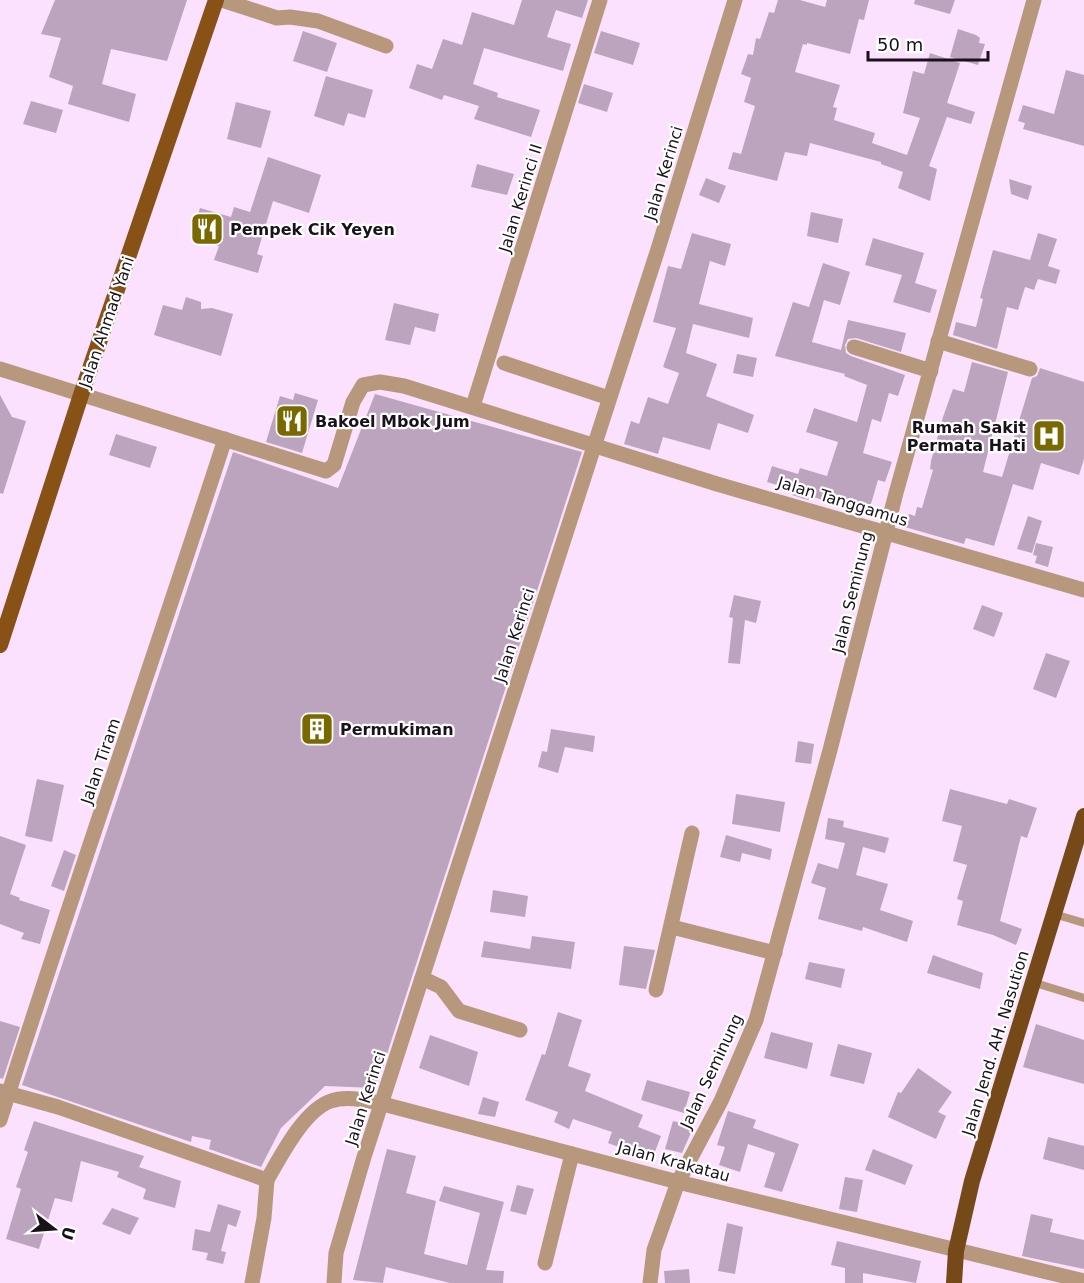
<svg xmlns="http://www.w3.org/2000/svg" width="1084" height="1283" font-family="'DejaVu Sans',sans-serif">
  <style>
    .building { fill: #bca4bf }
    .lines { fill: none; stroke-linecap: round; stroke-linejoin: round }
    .service { stroke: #b7987c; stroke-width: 8 }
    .minor { stroke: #b7987c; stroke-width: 15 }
    .primary { stroke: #885115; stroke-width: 16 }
    .trunk { stroke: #764919; stroke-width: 16 }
    .labels { text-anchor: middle; stroke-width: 4.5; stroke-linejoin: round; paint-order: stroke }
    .street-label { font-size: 16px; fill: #1a121b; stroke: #fff }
    .poi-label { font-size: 16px; font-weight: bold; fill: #1a121b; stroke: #fff; text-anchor: start }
  </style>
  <rect width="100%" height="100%" fill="#fbe1fe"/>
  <g class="building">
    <path d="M55 0H187L167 61 111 49 102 84 136 94 129 122 68 104 73 86 49 77 61 38 41 34Z"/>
    <path d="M522 0H588L582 18 556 10 547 37 571 44 563 71 484 48 473 84 498 93 497 97 540 110 531 137 474 119 479 106 444 95 442 100 409 88 417 64 432 69 443 39 462 45 472 12 514 25Z"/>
    <path d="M778 0H800L825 7 827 0H869L864 20 859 19 850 54 807 43V45L803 44 795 72 840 85 833 107 837 108 834 120 875 133 872 143 907 155 920 118 903 113 913 71 924 74 930 53 960 63 947 103 975 112 971 124 947 117 929 166 937 169 930 201 898 188 903 172 881 164V162L810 143 807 156 785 152 777 181 728 169 733 152 741 154 755 106 744 102 751 78 741 74 748 54 753 55 756 38 760 39 769 12 774 13Z"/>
    <path d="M915 0H955L950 14 914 4Z"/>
    <path d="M958 29 976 35 980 38 979 43 985 44 978 65 950 57Z"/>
    <path d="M303 31 337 43 327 72 293 61Z"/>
    <path d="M601 31 640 43 633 65 594 53Z"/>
    <path d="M1066 70 1084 75V146L1023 129 1025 123 1018 121 1023 105 1054 114Z"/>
    <path d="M326 76 373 90 365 118 348 113 344 126 314 116Z"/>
    <path d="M584 84 613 93 607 112 578 103Z"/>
    <path d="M31 101 63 110 56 133 23 124Z"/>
    <path d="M236 102 271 111 261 148 227 139Z"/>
    <path d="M268 157 321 175 309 213 273 201 257 254 263 256 258 273 214 260 219 246 191 238 200 208 231 217 234 207 250 212Z"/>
    <path d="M477 164 514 174 507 195 471 187Z"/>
    <path d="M706 178 726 186 719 203 699 195Z"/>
    <path d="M1009 179 1032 186 1028 200 1011 194Z"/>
    <path d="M811 212 843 219 838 243 807 236Z"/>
    <path d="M692 233 731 244 725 266 710 261 699 304 753 318 749 338 693 324 686 353 717 364 706 396 754 415 748 433 718 423 710 450 663 437 658 454 624 444 631 421 639 424 648 397 668 404 679 373 663 367 676 328 653 322 668 266 681 269Z"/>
    <path d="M1038 233 1057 239 1048 266 1060 270 1056 284 1038 279 1034 290 1025 287 1018 310 1007 307 997 349 953 335 956 322 976 327 983 299 980 298 993 250 1030 260Z"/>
    <path d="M873 238 924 253 915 283 937 290 930 313 893 302 902 275 865 265Z"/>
    <path d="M823 263 850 272 840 305 824 300 812 342 841 350 848 320 906 333 901 352 856 338 848 339 845 345 846 353 851 356 905 375 898 396 889 393 881 422 872 419 863 453 892 462 885 482 878 480 868 514 810 496 808 500 792 495 794 490 767 482 772 466 798 474 800 468 827 476 838 442 806 432 814 408 857 422 867 385 844 376 845 374 775 356 793 302 809 307Z"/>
    <path d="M186 297 201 302V309L212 308 233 314 221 356 154 335 163 305 182 310Z"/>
    <path d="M394 303 439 314 435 332 415 327 410 345 385 340Z"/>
    <path d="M737 354 757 358 753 377 733 373Z"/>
    <path d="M972 362 1008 372 983 472 1002 477 1032 378 1037 376 1040 368 1084 382V459L1079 475 1041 463 1033 490 1013 484 994 546 966 538 964 544 905 527 909 514 915 516 917 507 922 508 933 470 930 469 931 461 943 417 953 389 964 392Z"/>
    <path d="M295 393 318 400 302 453 266 442 280 396 293 400Z"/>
    <path d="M375 394 582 452 376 1088 325 1086 281 1128 261 1167 209 1149 211 1140 192 1136 191 1142 22 1085 233 452 338 488Z"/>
    <path d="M0 395 12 417 26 421 3 494 0 493Z"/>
    <path d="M116 434 157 447 150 468 109 455Z"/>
    <path d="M1028 516 1042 521 1032 553 1017 549Z"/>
    <path d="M1036 543 1053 547 1048 567 1035 563 1037 556 1033 555Z"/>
    <path d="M734 595 761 601 756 623 745 620 740 664 728 663 733 618 729 617Z"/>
    <path d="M982 605 1003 613 994 637 973 629Z"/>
    <path d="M1046 653 1070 661 1056 698 1033 689Z"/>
    <path d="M551 729 595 736 593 752 565 747 558 773 538 767 542 751 547 752Z"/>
    <path d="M798 741 814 744 811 764 795 762Z"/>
    <path d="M37 779 64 785 52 842 25 836Z"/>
    <path d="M950 789 1007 804 1009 799 1037 808 1027 838 1021 836 1000 921 1022 929 1016 945 993 935 957 925 963 901 957 899 967 865 953 861 962 826 942 821Z"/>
    <path d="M736 794 785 802 780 832 732 824Z"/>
    <path d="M828 818 844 821 843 827 889 838 885 853 863 847 856 875 888 884 880 910 913 921 907 942 863 927 862 931 818 919 826 888 811 883 818 863 838 869 845 843 825 839Z"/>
    <path d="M726 835 772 849 770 860 742 853 740 862 720 857Z"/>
    <path d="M0 836 26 845 10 894 20 898 19 900 50 910 40 944 21 939 24 933 0 924Z"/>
    <path d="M64 850 76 855 64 891 51 886Z"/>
    <path d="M493 890 528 896 525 917 490 912Z"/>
    <path d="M532 936 575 942 571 969 481 957 484 941 530 949Z"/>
    <path d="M624 946 655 950 646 989 619 985Z"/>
    <path d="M933 955 983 973 980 989 927 973Z"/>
    <path d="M809 962 845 969 841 988 805 979Z"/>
    <path d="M558 1012 582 1020 568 1066 591 1074 585 1091 643 1115 638 1127 661 1136 653 1157 631 1148 629 1151 608 1143 612 1132 573 1119 569 1129 554 1122 558 1112 525 1100 542 1054 545 1055Z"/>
    <path d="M0 1021 20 1027 3 1079 0 1078Z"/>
    <path d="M1036 1024 1084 1040V1084L1023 1067Z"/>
    <path d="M771 1032 813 1043 807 1069 764 1058Z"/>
    <path d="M430 1035 478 1052 469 1086 419 1068Z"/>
    <path d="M838 1044 872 1053 864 1084 830 1076Z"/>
    <path d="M918 1068 952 1092 938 1112 946 1116 936 1139 888 1117 898 1092 901 1093Z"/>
    <path d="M647 1080 690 1092 684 1113 641 1100Z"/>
    <path d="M483 1097 499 1102 495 1117 478 1114Z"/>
    <path d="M728 1111 756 1120 753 1128 799 1144 782 1192 764 1187 775 1153 748 1144 740 1172 719 1165 725 1147 717 1145Z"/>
    <path d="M34 1121 144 1156 139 1167 181 1181 175 1208 143 1199 146 1189 117 1177 119 1172 81 1161 72 1202 55 1198 39 1249 6 1239 21 1189 16 1187 28 1152 24 1150Z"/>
    <path d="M673 1121 694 1126 682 1153 665 1149Z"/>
    <path d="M1048 1137 1084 1146V1170L1043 1159Z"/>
    <path d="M387 1149 416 1156 406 1193 436 1201 424 1254 467 1265 480 1213 439 1201 444 1186 504 1202 486 1270 504 1271 503 1283H450L386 1267 383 1283 353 1280Z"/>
    <path d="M873 1149 913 1165 905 1185 865 1170Z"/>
    <path d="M845 1177 863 1180 857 1212 839 1209Z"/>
    <path d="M517 1185 534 1189 526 1215 510 1211Z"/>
    <path d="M218 1204 241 1211 236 1227 228 1224 221 1251 226 1252 223 1264 206 1260 208 1253 192 1250 195 1229 210 1232Z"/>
    <path d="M112 1208 139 1218 130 1235 102 1224Z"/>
    <path d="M1031 1214 1053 1219 1050 1232 1084 1240V1269L1022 1256Z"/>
    <path d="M727 1223 743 1227 735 1274 718 1271Z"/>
    <path d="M837 1241 921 1261 916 1283 863 1273V1283H845V1268L831 1265Z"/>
    <path d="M689 1269 690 1283H665L664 1271Z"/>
  </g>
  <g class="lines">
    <g class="service">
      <path d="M1054 914 1084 923"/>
      <path d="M1032 982 1084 998"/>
    </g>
    <g class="minor">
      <path d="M222 0 277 18 290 17 318 21 386 46"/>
      <path d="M938 341 1030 369"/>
      <path d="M854 347 931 371"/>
      <path d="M504 363 609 398"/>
      <path d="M0 369 326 471 334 465 353 402 363 385 380 382 404 386 717 484 1084 590"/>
      <path d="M473 406 600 0"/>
      <path d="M672 927 775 953"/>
      <path d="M422 978 441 987 459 1011 520 1030"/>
      <path d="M656 990 692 833"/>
      <path d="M0 1091 58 1107 267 1180 264 1218 252 1283"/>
      <path d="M0 1120C72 892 151 667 225 439"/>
      <path d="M267 1180C281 1156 304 1110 331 1101 347 1095 368 1101 383 1104L678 1182 1084 1281"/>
      <path d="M545 1263 572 1154"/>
      <path d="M334 1283 336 1253 364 1157 658 249 735 0"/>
      <path d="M650 1283 654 1250 678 1182 721 1101 756 1020 830 750 896 493 1034 0"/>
    </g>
    <path class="primary" d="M0 645 81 395 216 0"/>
    <path class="trunk" d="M954 1283 956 1251 972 1181 1084 816"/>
  </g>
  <defs>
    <g id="restaurant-square" transform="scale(1.725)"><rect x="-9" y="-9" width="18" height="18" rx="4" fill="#7a6900" stroke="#fff"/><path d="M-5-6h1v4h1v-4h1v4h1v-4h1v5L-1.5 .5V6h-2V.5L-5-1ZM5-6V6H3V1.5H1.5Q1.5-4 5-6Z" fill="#fff"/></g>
    <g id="hospital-square" transform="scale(1.725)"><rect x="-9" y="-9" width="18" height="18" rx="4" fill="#7a6900" stroke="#fff"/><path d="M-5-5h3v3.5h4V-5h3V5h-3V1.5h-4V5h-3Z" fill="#fff"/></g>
    <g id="building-square" transform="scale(1.725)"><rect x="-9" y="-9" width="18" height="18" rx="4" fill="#7a6900" stroke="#fff"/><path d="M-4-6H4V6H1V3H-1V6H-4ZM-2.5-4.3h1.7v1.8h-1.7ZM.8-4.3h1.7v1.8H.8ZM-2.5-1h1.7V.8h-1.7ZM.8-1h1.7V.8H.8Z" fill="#fff"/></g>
  </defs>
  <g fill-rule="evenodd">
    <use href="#restaurant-square" x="207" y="229"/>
    <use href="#restaurant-square" x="292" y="421"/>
    <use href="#hospital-square" x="1049" y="436"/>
    <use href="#building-square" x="317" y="729"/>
  </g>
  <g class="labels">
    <g class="street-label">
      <text transform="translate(663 173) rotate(-73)" y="6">Jalan Kerinci</text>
      <text transform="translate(520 198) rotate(-73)" y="6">Jalan Kerinci II</text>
      <text transform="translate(106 322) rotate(-71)" y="6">Jalan Ahmad Yani</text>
      <text transform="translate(843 501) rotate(17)" y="6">Jalan Tanggamus</text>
      <text transform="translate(852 592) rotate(-76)" y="6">Jalan Seminung</text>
      <text transform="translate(514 635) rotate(-72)" y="6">Jalan Kerinci</text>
      <text transform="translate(100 761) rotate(-71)" y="6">Jalan Tiram</text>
      <text transform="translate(995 1043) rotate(-73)" y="6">Jalan Jend. AH. Nasution</text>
      <text transform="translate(711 1071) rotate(-65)" y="6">Jalan Seminung</text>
      <text transform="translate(365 1098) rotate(-72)" y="6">Jalan Kerinci</text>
      <text transform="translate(674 1161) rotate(15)" y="6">Jalan Krakatau</text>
    </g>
    <g class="poi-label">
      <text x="230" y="235">Pempek Cik Yeyen</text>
      <text x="315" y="427">Bakoel Mbok Jum</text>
      <text x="1026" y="433" text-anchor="end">Rumah Sakit<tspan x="1026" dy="18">Permata Hati</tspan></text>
      <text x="340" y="735">Permukiman</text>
    </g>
  </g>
  <g transform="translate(54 1229) rotate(107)" stroke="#ffffff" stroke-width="4.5" paint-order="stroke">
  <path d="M0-4.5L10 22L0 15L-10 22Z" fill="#1a121b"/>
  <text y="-9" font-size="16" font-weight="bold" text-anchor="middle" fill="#1a121b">U</text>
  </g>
  <path d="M868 51v9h120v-9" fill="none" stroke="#1a121b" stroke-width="3"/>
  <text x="877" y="51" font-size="18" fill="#1a121b" stroke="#ffffff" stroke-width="4.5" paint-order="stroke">50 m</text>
</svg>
